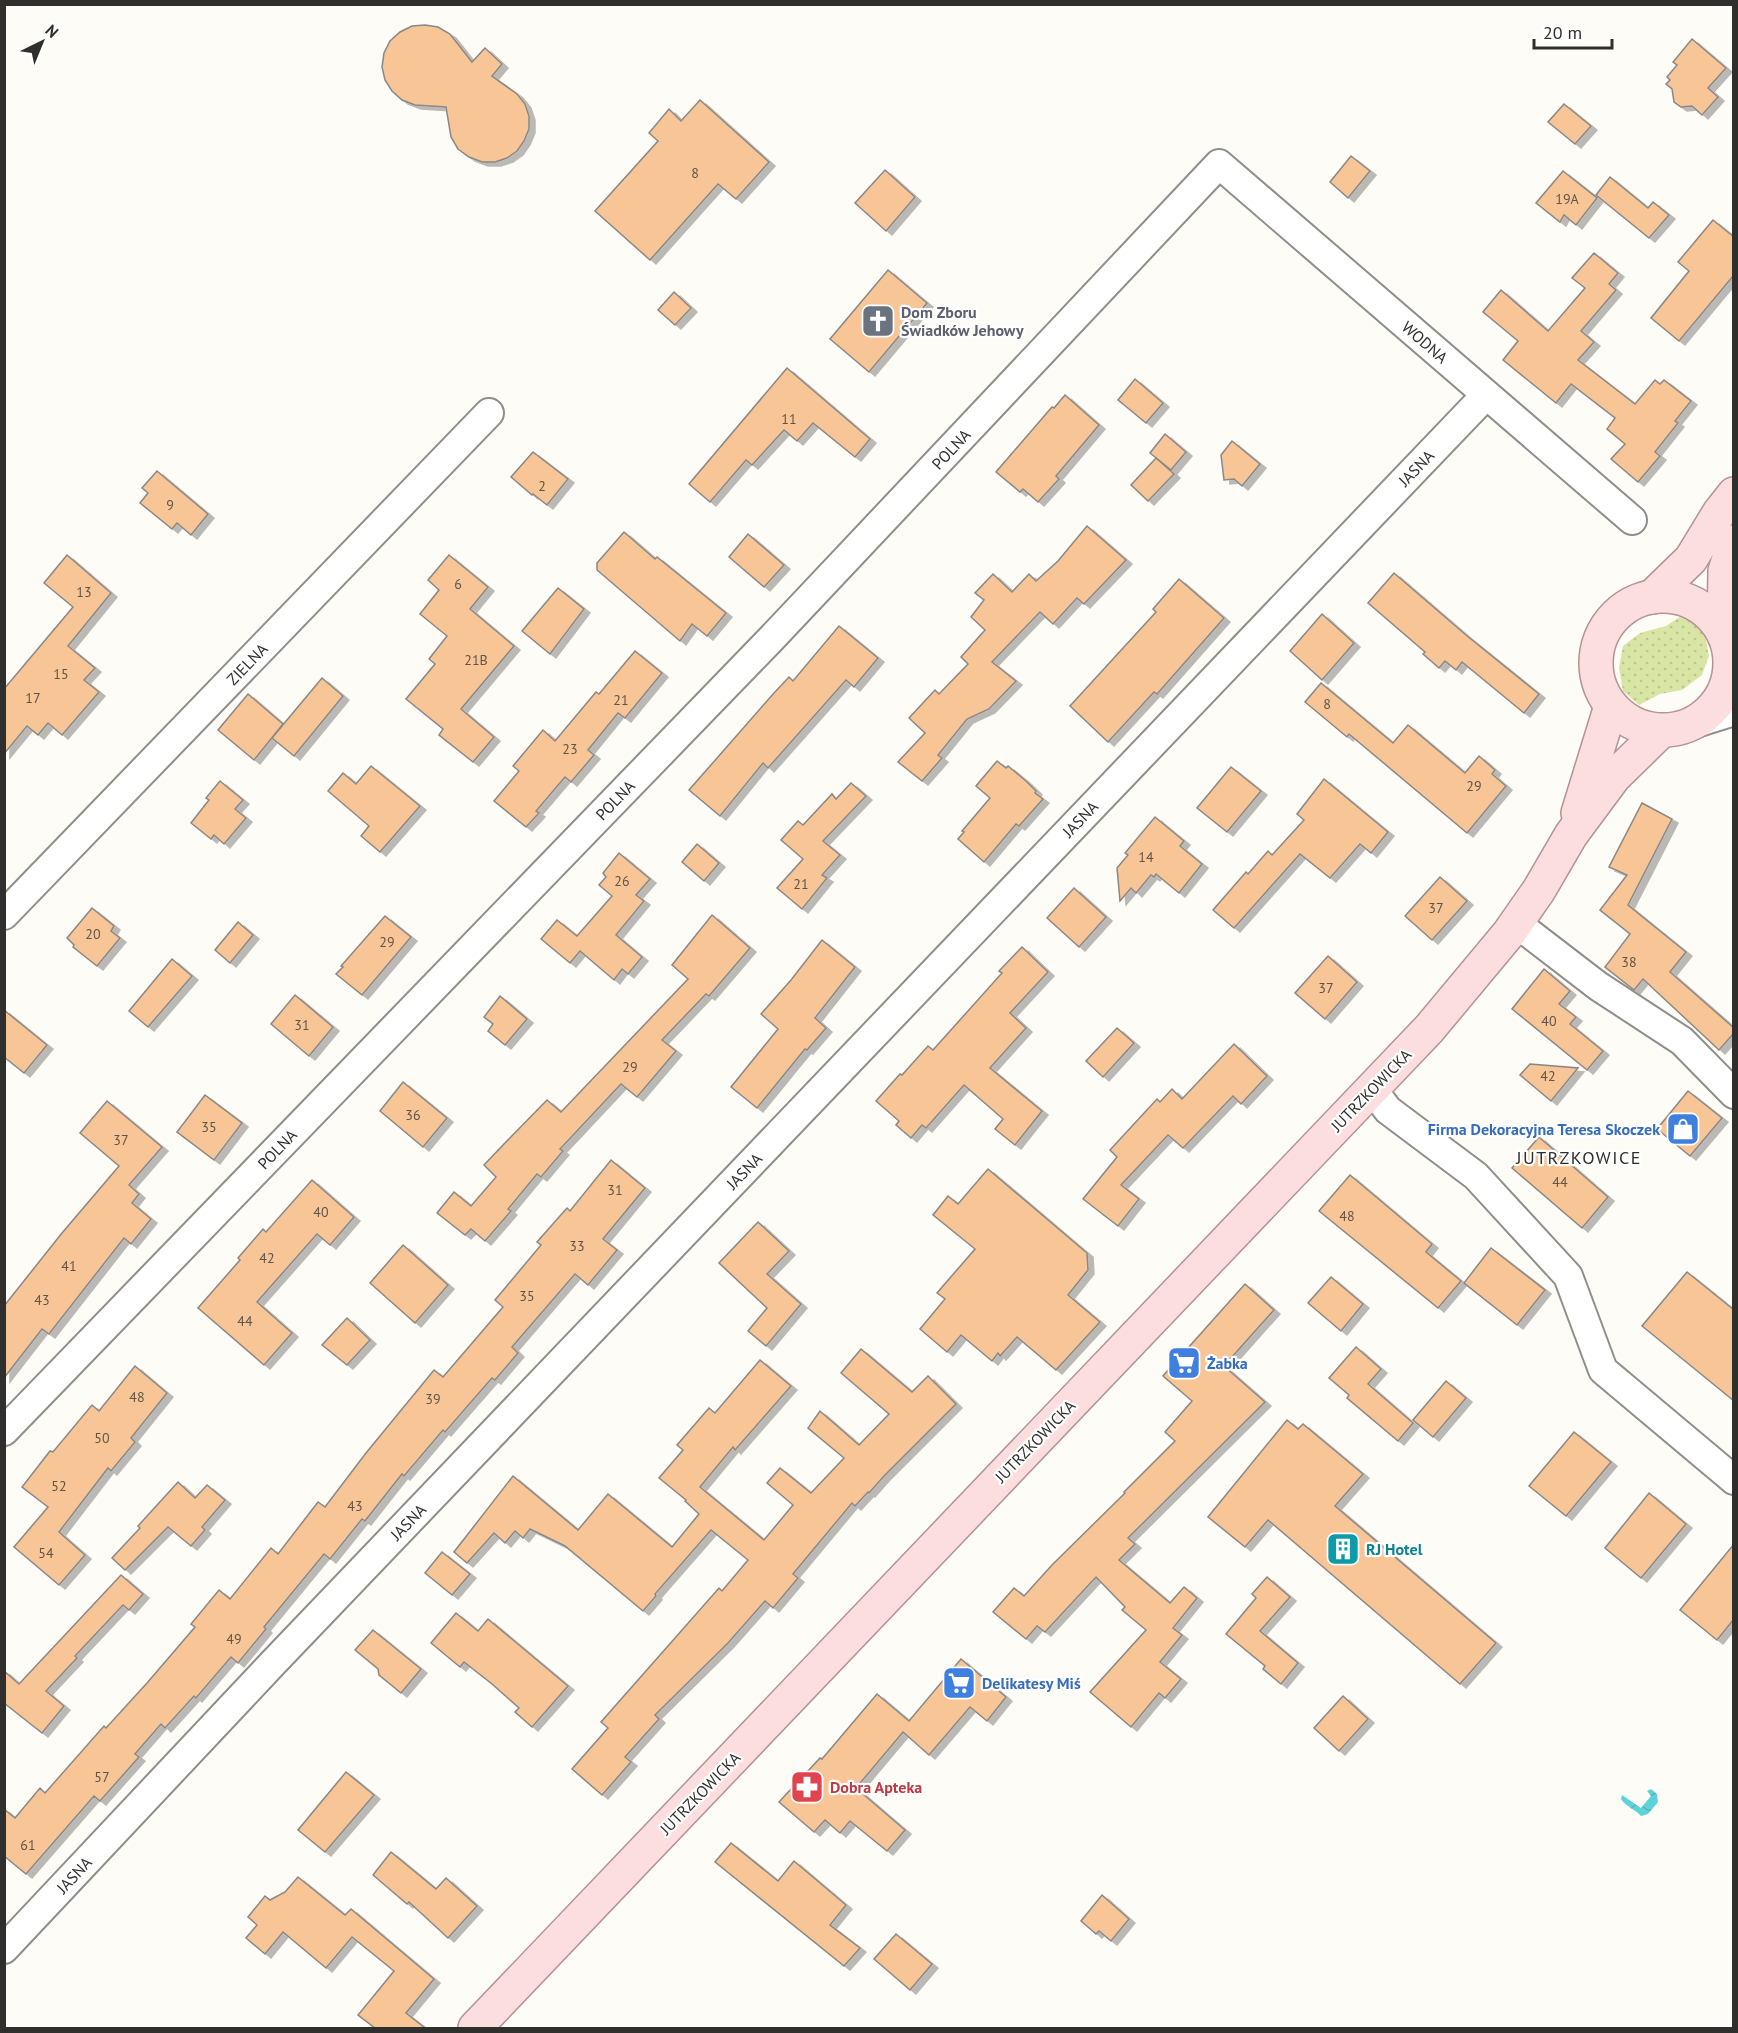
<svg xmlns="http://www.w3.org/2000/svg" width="1738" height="2033" font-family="'PT Sans',sans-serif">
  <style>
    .grass { fill: url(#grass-dots) }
    .water { fill: url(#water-waves) }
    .building { fill: #f7c596; stroke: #8b8784; stroke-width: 1.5; filter: url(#shadow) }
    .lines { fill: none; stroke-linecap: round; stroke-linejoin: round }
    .minor-casing { stroke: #908e8a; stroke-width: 32 }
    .major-casing { stroke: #b49293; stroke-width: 36 }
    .minor { stroke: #fff; stroke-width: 28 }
    .major { stroke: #fddedf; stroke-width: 33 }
    .labels { text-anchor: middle; stroke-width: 4.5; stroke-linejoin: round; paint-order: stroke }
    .number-label { font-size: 14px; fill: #615447 }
    .worship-label { font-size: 16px; font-weight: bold; fill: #5b616d; stroke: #fff; text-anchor: start }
    .street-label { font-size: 16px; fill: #2f2f2d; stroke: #fff }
    .shop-label { font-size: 16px; font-weight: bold; fill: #366cbe; stroke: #fff; text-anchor: start }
    .culture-label { font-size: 16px; font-weight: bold; fill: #0d838f; stroke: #fff; text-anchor: start }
    .health-label { font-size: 16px; font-weight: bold; fill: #be3a42; stroke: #fff; text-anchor: start }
    .neighbourhood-label { font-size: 18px; letter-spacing: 1.5px; fill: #2f2f2d; stroke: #fff }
  </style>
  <defs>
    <pattern id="grass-dots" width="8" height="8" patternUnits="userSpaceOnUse" patternTransform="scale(1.5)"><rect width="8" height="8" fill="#d9e5a4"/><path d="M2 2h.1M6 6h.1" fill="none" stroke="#bbc58e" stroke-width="1.8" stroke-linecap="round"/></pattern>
    <pattern id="water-waves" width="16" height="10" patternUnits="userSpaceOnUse" patternTransform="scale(1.5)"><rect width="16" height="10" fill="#5dd3d8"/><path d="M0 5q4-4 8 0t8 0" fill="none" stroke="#51b5ba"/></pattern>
    <filter id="shadow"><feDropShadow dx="6" dy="4" stdDeviation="0" flood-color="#0004"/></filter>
  </defs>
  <rect width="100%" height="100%" fill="#fdfcf7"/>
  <path class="grass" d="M1684 614 1695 620 1705 635 1709 656 1702 675 1682 690 1660 694 1639 705 1623 691 1619 668 1623 646 1640 633 1666 626Z"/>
  <path class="water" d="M1651 1789 1657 1794 1658 1802 1648 1814 1641 1816C1635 1809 1626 1807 1621 1799L1622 1795 1641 1808 1651 1796 1647 1791Z"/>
  <g class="building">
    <path d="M425 25 438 27 450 34 472 62 485 48 502 64 492 76 517 94 525 104 529 116V129L524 141 517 151 507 158 495 162H482L469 157 458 149 451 137 446 107 415 105 402 100 392 91 385 80 382 67 384 53 390 41 400 32 412 26Z"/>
    <path d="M1692 39 1726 68 1708 88 1718 97 1702 115 1692 106 1681 107 1674 102 1672 89 1666 84 1670 80 1667 77 1677 65 1673 62Z"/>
    <path d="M700 100 769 162 736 199 718 184 650 260 595 211 658 141 649 133 669 109 681 121Z"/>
    <path d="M1564 104 1591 126 1575 144 1548 122Z"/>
    <path d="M1351 156 1370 171 1348 198 1330 182Z"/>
    <path d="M885 170 915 197 886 231 855 203Z"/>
    <path d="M1563 171 1597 198 1576 225 1564 215 1560 222 1536 203Z"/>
    <path d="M1610 177 1648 208 1653 202 1669 215 1649 238 1596 195Z"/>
    <path d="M1713 220 1734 237V275L1679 341 1651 318 1689 271 1678 262Z"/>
    <path d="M1594 253 1618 273 1609 284 1616 290 1581 331 1594 342 1578 360 1635 404 1655 380 1660 384 1664 380 1691 401 1675 421 1678 423 1655 452 1660 456 1638 482 1611 459 1625 444 1607 429 1615 418 1571 384 1556 403 1503 360 1518 341 1483 312 1501 290 1548 331 1585 288 1572 278Z"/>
    <path d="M888 270 927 303 869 372 830 339Z"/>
    <path d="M674 292 691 308 675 325 658 310Z"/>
    <path d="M787 368 870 439 855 457 813 423 797 441 784 430 752 465 746 460 710 502 689 484Z"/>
    <path d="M1135 379 1163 403 1146 423 1118 400Z"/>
    <path d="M1065 395 1099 425 1056 476 1059 479 1038 502 1023 489 1020 492 996 472 1052 407 1054 408Z"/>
    <path d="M1165 434 1186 452 1171 470 1150 453Z"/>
    <path d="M1232 441 1260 464 1242 486 1234 479 1224 480 1221 455Z"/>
    <path d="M533 452 568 479 547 505 533 494 532 495 511 477Z"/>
    <path d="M1156 458 1174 474 1148 501 1131 485Z"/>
    <path d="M157 471 208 514 191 535 177 523 172 529 140 503 148 493 142 488Z"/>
    <path d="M1087 526 1126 560 1084 604 1077 598 1053 624 1040 612 992 662 1016 681 989 709 967 719 938 755 942 758 922 781 898 762 925 733 909 718 935 690 939 694 968 664 961 657 985 630 971 617 984 600 975 593 993 574 1012 592 1029 574 1036 581 1058 561Z"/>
    <path d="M624 532 655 559 657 557 726 613 707 636 692 624 680 641 597 570V563Z"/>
    <path d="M748 534 784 565 764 587 729 557Z"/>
    <path d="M67 555 111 593 68 646 95 668 84 680 99 692 62 735 48 723 38 735 27 726 4 754V689L73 607 44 583Z"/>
    <path d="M449 555 488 587 470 609 514 646 461 709 494 737 473 762 439 735 443 729 406 699 435 664 429 659 447 636 420 614 439 590 428 580Z"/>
    <path d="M1394 573 1466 635 1539 694 1524 713 1462 662 1456 670 1445 661 1439 668 1423 654 1425 652 1368 603Z"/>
    <path d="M1179 579 1224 618 1157 694 1154 692 1108 742 1070 706 1156 612 1153 609Z"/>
    <path d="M558 588 584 609 550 654 522 631Z"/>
    <path d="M1322 614 1354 643 1322 680 1290 651Z"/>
    <path d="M839 626 878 658 854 687 846 680 768 768 763 763 720 816 689 790 774 693 789 677 793 681Z"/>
    <path d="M635 651 662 673 625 718 618 713 588 750 594 755 571 782 565 777 536 811 539 813 526 827 494 801 519 771 513 766 543 730 555 741 596 692 599 694Z"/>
    <path d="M322 678 343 696 294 756 272 738Z"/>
    <path d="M1321 683 1393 743 1408 725 1465 773 1479 756 1495 770 1492 774 1506 786 1467 833 1349 734 1347 737 1305 702Z"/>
    <path d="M248 694 283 724 254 760 218 730Z"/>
    <path d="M997 761 1006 768 1008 766 1026 781 1036 791 1035 793 1043 799 1019 826 1016 824 984 862 958 839 964 832 962 831 990 798 976 786Z"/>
    <path d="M371 766 420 806 380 852 361 836 369 826 328 791 343 773 356 784Z"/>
    <path d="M1231 767 1261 791 1227 832 1197 808Z"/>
    <path d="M1324 779 1388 832 1371 853 1360 844 1330 878 1300 854 1234 928 1213 910 1246 872 1248 874 1268 851 1272 855 1304 820 1297 814Z"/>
    <path d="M220 781 243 800 235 809 246 818 224 844 214 835 211 839 191 823 209 800 206 798Z"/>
    <path d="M851 783 866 796 823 841 840 855 822 875 827 878 802 909 777 888 803 859 781 840 798 821 803 825 832 794 836 799Z"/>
    <path d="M1642 803 1672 819 1628 905 1686 952 1670 972 1734 1028V1033L1719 1050 1643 979 1634 990 1605 967 1630 934 1600 910 1627 875 1609 867Z"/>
    <path d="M1155 817 1184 841 1180 846 1202 864 1179 893 1156 874 1154 877 1151 875 1136 893 1131 888 1120 901 1117 868 1128 855 1125 853Z"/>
    <path d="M697 844 719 863 704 881 682 862Z"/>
    <path d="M619 853 650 879 636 895 644 901 616 935 642 957 628 974 622 969 614 980 580 951 570 963 541 939 557 920 577 936 612 896 599 885 606 877 603 873Z"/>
    <path d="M1440 877 1467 901 1432 940 1405 916Z"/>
    <path d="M1074 888 1106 917 1079 947 1047 918Z"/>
    <path d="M92 908 114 926 111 931 120 938 97 966 73 947 74 945 67 938Z"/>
    <path d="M712 915 750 948 709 996 706 994 662 1040 676 1051 637 1097 621 1084 560 1149 563 1151 541 1177 537 1174 508 1209 511 1211 485 1241 471 1229 465 1235 437 1213 454 1192 471 1206 496 1177 484 1165 503 1145 547 1100 561 1112 688 979 672 965Z"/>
    <path d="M385 916 411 937 362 995 336 974 343 967 341 966Z"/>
    <path d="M238 922 253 935 230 963 215 950Z"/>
    <path d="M822 940 855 967 815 1018 826 1028 807 1050 805 1049 757 1108 731 1087 778 1029 761 1014 791 980Z"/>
    <path d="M1022 947 1048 972 1010 1013 1026 1028 990 1068 1042 1111 1015 1145 995 1129 1003 1119 964 1085 926 1128 922 1125 911 1138 896 1125 899 1121 876 1101 900 1074 902 1075 928 1046 933 1050 1002 973 999 971Z"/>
    <path d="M1328 956 1357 982 1325 1019 1295 993Z"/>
    <path d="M172 959 192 976 148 1027 129 1011Z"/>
    <path d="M1544 969 1570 991 1559 1004 1576 1017 1570 1024 1603 1051 1587 1070 1512 1009Z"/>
    <path d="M295 995 333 1027 309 1056 271 1024Z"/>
    <path d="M500 996 527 1019 505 1045 488 1031 493 1024 484 1017Z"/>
    <path d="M4 1010 47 1045 24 1073 4 1057Z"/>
    <path d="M1117 1028 1134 1043 1103 1077 1086 1061Z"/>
    <path d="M1234 1044 1267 1076 1241 1104 1233 1096 1183 1148 1168 1135 1121 1185 1139 1199 1118 1226 1083 1199 1117 1157 1110 1150 1157 1099 1160 1102 1172 1089 1182 1099Z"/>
    <path d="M1530 1064 1578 1068 1551 1101 1520 1075Z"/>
    <path d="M403 1082 447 1118 423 1147 380 1111Z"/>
    <path d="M1688 1091 1722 1118 1690 1156 1657 1129Z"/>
    <path d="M205 1095 242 1123 214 1160 177 1132Z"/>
    <path d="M107 1101 162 1147 129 1185 139 1194 132 1203 151 1219 131 1244 124 1238 49 1334 42 1329 4 1378V1306L62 1233 119 1166 80 1133Z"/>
    <path d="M1539 1137 1608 1197 1582 1228 1512 1168Z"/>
    <path d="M611 1160 645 1188 603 1239 617 1250 588 1285 575 1274 512 1347 518 1353 495 1380 492 1378 445 1432 443 1430 404 1476 402 1474 365 1521 362 1519 330 1559 324 1554 264 1627 266 1629 238 1663 231 1657 196 1698 194 1696 165 1728 161 1724 135 1754 139 1757 100 1801 94 1796 26 1874 4 1856V1809L15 1818 40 1788 45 1793 104 1726 106 1728 147 1683 195 1627 191 1624 219 1590 230 1599 271 1548 278 1554 318 1502 325 1507 366 1453 434 1370 443 1377 503 1307 495 1300 541 1245 537 1242 567 1208 570 1211Z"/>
    <path d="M988 1169 1087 1253 1088 1270 1068 1295 1100 1322 1056 1370 1017 1337 1000 1356 998 1353 992 1361 961 1335 947 1352 920 1329 945 1299 937 1293 975 1249 933 1215 948 1196 958 1204Z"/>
    <path d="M1350 1175 1432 1244 1426 1252 1461 1281 1438 1308 1319 1211Z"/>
    <path d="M312 1180 354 1217 330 1245 317 1234 257 1302 292 1333 264 1365 198 1308 240 1260 238 1258 263 1229 266 1232Z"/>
    <path d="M758 1222 789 1251 767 1274 801 1304 766 1346 748 1331 767 1308 719 1263Z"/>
    <path d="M403 1245 448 1285 415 1323 370 1283Z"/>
    <path d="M1491 1248 1545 1290 1517 1325 1464 1283Z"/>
    <path d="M1687 1272 1734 1310V1401L1642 1326Z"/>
    <path d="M1331 1277 1363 1304 1341 1331 1308 1303Z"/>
    <path d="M1245 1284 1274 1310 1224 1366 1265 1402 1128 1538 1135 1544 1119 1560 1170 1603 1184 1587 1197 1598 1173 1628 1182 1635 1160 1662 1181 1679 1165 1698 1159 1693 1131 1727 1090 1692 1146 1630 1122 1610 1125 1607 1096 1577 1045 1632 1037 1626 1026 1639 993 1612 1014 1588 1024 1596 1052 1565 1125 1493 1124 1492 1175 1441 1165 1432 1192 1401 1163 1376Z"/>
    <path d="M347 1318 370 1340 347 1365 322 1345Z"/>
    <path d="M1356 1347 1381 1369 1368 1384 1413 1423 1398 1441 1347 1398 1349 1395 1329 1378Z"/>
    <path d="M861 1349 912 1392 928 1376 956 1404 884 1476 869 1493 868 1492 855 1506 852 1503 793 1574 798 1578 773 1608 765 1601 728 1643 655 1715 659 1719 625 1757 631 1762 602 1795 572 1769 608 1728 601 1722 719 1588 722 1591 748 1560 711 1530 655 1594 656 1596 643 1611 565 1546 530 1529 523 1538 515 1531 505 1543 494 1533 467 1563 454 1552 513 1476 578 1530 608 1494 672 1547 699 1514 685 1501 686 1500 659 1478 683 1450 677 1445 709 1408 715 1413 760 1360 791 1386 735 1450 733 1447 700 1487 764 1540 793 1505 767 1483 780 1468 811 1493 844 1458 808 1428 820 1411 859 1445 889 1414 841 1373Z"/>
    <path d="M135 1366 167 1393 131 1438 135 1442 111 1471 108 1468 59 1532 85 1555 59 1585 14 1547 48 1507 22 1487 50 1451 53 1452 92 1405 99 1411Z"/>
    <path d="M1446 1381 1466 1398 1433 1437 1413 1420Z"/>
    <path d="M1287 1420 1298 1429 1303 1424 1363 1474 1335 1506 1496 1643 1460 1684 1268 1520 1245 1547 1208 1517Z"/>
    <path d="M1574 1432 1611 1462 1566 1516 1529 1486Z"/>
    <path d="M178 1482 195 1498 207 1485 225 1500 202 1527 205 1530 191 1546 168 1527 125 1570 112 1558 140 1528 138 1526Z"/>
    <path d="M1649 1493 1686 1524 1641 1578 1605 1548Z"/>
    <path d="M1734 1544V1619L1717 1640 1680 1610Z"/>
    <path d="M442 1552 470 1574 452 1595 425 1573Z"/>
    <path d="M121 1575 143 1594 129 1610 123 1605 75 1656 77 1658 46 1691 64 1706 42 1733 4 1703V1671L19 1684Z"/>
    <path d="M1267 1577 1290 1597 1260 1631 1298 1663 1281 1684 1263 1669 1265 1666 1226 1634 1256 1598 1252 1594Z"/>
    <path d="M456 1613 478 1631 488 1619 568 1686 532 1727 515 1712 519 1708 492 1684 464 1662 460 1667 431 1643Z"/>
    <path d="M373 1630 421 1669 401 1693 379 1675 378 1669 355 1650Z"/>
    <path d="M961 1659 1006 1697 987 1721 970 1707 929 1755 903 1732 856 1788 905 1830 887 1851 850 1821 840 1833 825 1820 814 1832 779 1802 820 1758 822 1759 877 1694 909 1721Z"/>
    <path d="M1343 1696 1368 1719 1339 1751 1314 1728Z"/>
    <path d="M346 1772 374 1795 325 1852 298 1830Z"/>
    <path d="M731 1843 778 1881 794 1861 846 1905 830 1925 860 1948 844 1966 715 1862Z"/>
    <path d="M391 1852 436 1889 446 1878 477 1906 448 1938 409 1902 407 1904 373 1875Z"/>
    <path d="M298 1877 345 1915 351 1909 434 1979 406 2013 425 2028H375L358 2015 394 1971 352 1937 326 1968 283 1932 265 1954 246 1938 257 1925 248 1917 265 1896 270 1900 285 1892Z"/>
    <path d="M1102 1895 1129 1919 1111 1941 1099 1931 1096 1934 1081 1921Z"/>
    <path d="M896 1934 932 1964 910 1990 874 1959Z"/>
  </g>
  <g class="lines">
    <g class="minor-casing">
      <g id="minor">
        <path d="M1696 723 1734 711"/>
        <path d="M4 915 489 413"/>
        <path d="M1516 923 1598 986 1682 1041 1734 1094"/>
        <path d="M1372 1089 1388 1110 1476 1176 1568 1276 1603 1370 1734 1480"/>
        <path d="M4 1431 770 640 1219 164 1632 520"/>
        <path d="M4 1949 273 1663 1486 395"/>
      </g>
    </g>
    <g class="major-casing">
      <g id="major">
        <circle cx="1663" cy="663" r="67"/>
        <path d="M1652 597 1691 559 1719 513 1734 494"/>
        <path d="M1724 635 1725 571 1734 542"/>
        <path d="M1578 813 1611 706"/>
        <path d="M475 2028 1429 1029 1509 933 1539 890 1571 835 1614 777 1661 731"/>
      </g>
    </g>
    <use href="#minor" class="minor"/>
    <use href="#major" class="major"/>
  </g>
  <defs>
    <g id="church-square" transform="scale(1.725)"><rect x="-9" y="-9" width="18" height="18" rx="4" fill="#6b7280" stroke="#fff"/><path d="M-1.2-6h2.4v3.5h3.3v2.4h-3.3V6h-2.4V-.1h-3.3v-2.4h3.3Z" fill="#fff"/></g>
    <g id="shop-square" transform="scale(1.725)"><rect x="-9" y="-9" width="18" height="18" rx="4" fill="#3f7fe0" stroke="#fff"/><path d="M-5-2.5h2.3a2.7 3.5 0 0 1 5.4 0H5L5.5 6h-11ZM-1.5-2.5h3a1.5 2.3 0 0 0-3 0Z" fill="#fff"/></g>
    <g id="supermarket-square" transform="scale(1.725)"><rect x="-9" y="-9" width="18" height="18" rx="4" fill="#3f7fe0" stroke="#fff"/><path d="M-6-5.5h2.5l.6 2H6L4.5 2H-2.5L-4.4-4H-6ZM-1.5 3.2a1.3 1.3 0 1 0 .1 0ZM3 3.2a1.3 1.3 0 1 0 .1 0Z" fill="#fff"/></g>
    <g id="building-square" transform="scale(1.725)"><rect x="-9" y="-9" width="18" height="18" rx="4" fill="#0f9aa8" stroke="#fff"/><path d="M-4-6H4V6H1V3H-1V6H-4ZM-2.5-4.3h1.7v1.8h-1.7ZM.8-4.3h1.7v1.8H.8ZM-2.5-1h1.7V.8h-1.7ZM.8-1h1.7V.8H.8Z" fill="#fff"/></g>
    <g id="pharmacy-square" transform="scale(1.725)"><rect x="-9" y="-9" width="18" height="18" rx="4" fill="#e0444e" stroke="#fff"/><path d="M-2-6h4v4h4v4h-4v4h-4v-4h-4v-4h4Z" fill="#fff"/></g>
  </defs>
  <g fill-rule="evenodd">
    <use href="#church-square" x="878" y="321"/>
    <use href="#shop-square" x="1683" y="1129"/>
    <use href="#supermarket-square" x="1184" y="1363"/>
    <use href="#building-square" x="1343" y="1549"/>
    <use href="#supermarket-square" x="959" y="1683"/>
    <use href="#pharmacy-square" x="807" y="1787"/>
  </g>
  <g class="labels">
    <g class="number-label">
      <text x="695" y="178">8</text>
      <text x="1567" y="204">19A</text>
      <text x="789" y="424">11</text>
      <text x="542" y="491">2</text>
      <text x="170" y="510">9</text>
      <text x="458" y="589">6</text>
      <text x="84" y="597">13</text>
      <text x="476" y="665">21B</text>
      <text x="61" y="679">15</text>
      <text x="33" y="703">17</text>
      <text x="621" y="705">21</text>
      <text x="1327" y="709">8</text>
      <text x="570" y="754">23</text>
      <text x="1474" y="791">29</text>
      <text x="1146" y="862">14</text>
      <text x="622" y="886">26</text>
      <text x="801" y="889">21</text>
      <text x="1436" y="913">37</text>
      <text x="93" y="939">20</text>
      <text x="387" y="947">29</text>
      <text x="1629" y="967">38</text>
      <text x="1326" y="993">37</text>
      <text x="1549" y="1026">40</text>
      <text x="302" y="1030">31</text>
      <text x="630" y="1072">29</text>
      <text x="1548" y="1081">42</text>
      <text x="413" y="1120">36</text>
      <text x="209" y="1132">35</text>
      <text x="121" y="1145">37</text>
      <text x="1560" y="1187">44</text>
      <text x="615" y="1195">31</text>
      <text x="321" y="1217">40</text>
      <text x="1347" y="1221">48</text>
      <text x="577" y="1251">33</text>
      <text x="267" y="1263">42</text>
      <text x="69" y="1271">41</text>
      <text x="527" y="1301">35</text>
      <text x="42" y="1305">43</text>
      <text x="245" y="1326">44</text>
      <text x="137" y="1402">48</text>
      <text x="433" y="1404">39</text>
      <text x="102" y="1443">50</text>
      <text x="59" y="1491">52</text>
      <text x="355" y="1511">43</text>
      <text x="46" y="1558">54</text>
      <text x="234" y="1644">49</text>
      <text x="102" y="1782">57</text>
      <text x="28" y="1850">61</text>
    </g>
    <g class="worship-label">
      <text x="901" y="318">Dom Zboru<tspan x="901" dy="18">Świadków Jehowy</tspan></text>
    </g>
    <g class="street-label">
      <text transform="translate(1425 342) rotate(41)" y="6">WODNA</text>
      <text transform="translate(951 449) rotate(-47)" y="6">POLNA</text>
      <text transform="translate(1416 468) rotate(-46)" y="6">JASNA</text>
      <text transform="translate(247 664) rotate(-46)" y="6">ZIELNA</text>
      <text transform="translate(615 800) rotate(-46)" y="6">POLNA</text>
      <text transform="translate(1080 819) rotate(-46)" y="6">JASNA</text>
      <text transform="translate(1371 1090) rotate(-46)" y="6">JUTRZKOWICKA</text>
      <text transform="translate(277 1149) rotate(-46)" y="6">POLNA</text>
      <text transform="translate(744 1171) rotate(-46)" y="6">JASNA</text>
      <text transform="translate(1035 1441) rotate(-46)" y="6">JUTRZKOWICKA</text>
      <text transform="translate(408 1522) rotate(-46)" y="6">JASNA</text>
      <text transform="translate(700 1793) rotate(-46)" y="6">JUTRZKOWICKA</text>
      <text transform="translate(74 1875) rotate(-47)" y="6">JASNA</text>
    </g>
    <g class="shop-label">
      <text x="1660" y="1135" text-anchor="end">Firma Dekoracyjna Teresa Skoczek</text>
      <text x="1207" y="1369">Żabka</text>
      <text x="982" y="1689">Delikatesy Miś</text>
    </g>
    <g class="culture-label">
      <text x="1366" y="1555">RJ Hotel</text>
    </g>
    <g class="health-label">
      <text x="830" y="1793">Dobra Apteka</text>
    </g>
    <g class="neighbourhood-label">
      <text x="1579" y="1164">JUTRZKOWICE</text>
    </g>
  </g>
  <rect width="1738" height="2033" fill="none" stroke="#2f2f2d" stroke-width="12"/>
  <g transform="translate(42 42) rotate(43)" stroke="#ffffff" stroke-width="4.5" paint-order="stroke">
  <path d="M0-4.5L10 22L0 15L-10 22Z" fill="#2f2f2d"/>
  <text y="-9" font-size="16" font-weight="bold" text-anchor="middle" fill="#2f2f2d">N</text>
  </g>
  <path d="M1534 39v9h78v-9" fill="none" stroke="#2f2f2d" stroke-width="3"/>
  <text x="1543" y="39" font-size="18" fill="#2f2f2d" stroke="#ffffff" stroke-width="4.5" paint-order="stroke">20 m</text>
</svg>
